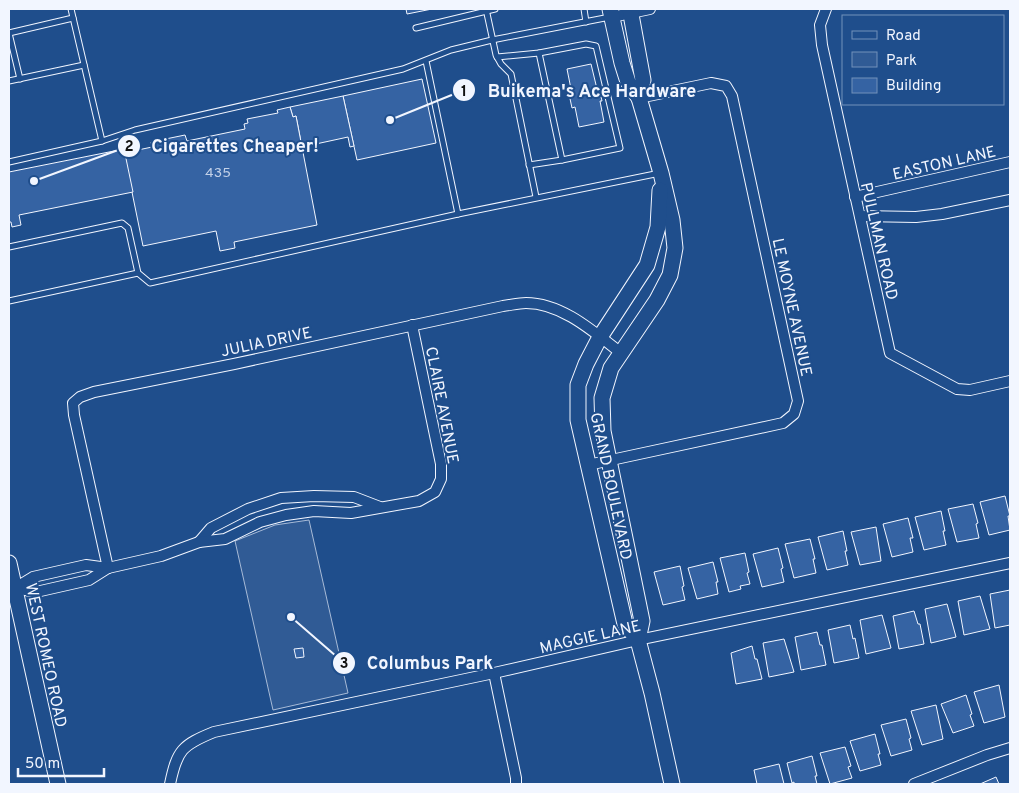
<svg xmlns="http://www.w3.org/2000/svg" width="1019" height="793" font-family="Overpass,sans-serif">
  <style>
    .green { fill: #305b95; stroke: #a8bbd7 }
    .building { fill: #3563a3; stroke: #f2f6ff }
    .lines { fill: none; stroke-linecap: round; stroke-linejoin: round }
    .lane-casing { stroke: #f2f6ff; stroke-width: 7 }
    .street-casing { stroke: #f2f6ff; stroke-width: 12 }
    .secondary-casing { stroke: #f2f6ff; stroke-width: 17 }
    .lane { stroke: #1f4e8c; stroke-width: 5 }
    .street { stroke: #1f4e8c; stroke-width: 10 }
    .secondary { stroke: #1f4e8c; stroke-width: 15 }
    .labels { text-anchor: middle; stroke-width: 4; stroke-linejoin: round; paint-order: stroke }
    .number-label { font-size: 14px; fill: #c3d1e8 }
    .street-label { font-size: 16px; fill: #f2f6ff; stroke: #1f4e8c }
    .leader { fill: none; stroke: #f2f6ff; stroke-width: 2 }
    .callout-dot { fill: #f2f6ff; stroke: #1f4e8c; stroke-width: 2 }
    .mark-label { font-size: 15px; text-anchor: middle; font-weight: bold; fill: #111 }
    .callout-label { font-size: 18px; text-anchor: middle; font-weight: bold; fill: #f2f6ff; stroke: #1f4e8c; stroke-width: 4; stroke-linejoin: round; paint-order: stroke }
  </style>
  <rect width="100%" height="100%" fill="#1f4e8c"/>
  <path class="green" d="M309 520 348 693 273 710 235 541 275 525Z"/>
  <g class="building">
    <path d="M406 9H432L407 14Z"/>
    <path d="M591 64 597 89 599 88 602 101H600L604 122 579 127 575 107 572 108 569 94H572L567 69Z"/>
    <path d="M422 79 436 143 357 160 343 96Z"/>
    <path d="M343 96 354 146 350 147 348 137 302 147 296 116 293 117 290 107Z"/>
    <path d="M290 107 293 117 296 116 317 225 234 242 235 248 220 251 216 231 143 246 124 153 152 147 151 142 185 135 187 141 245 129 244 124 248 123 247 119 278 113 277 110Z"/>
    <path d="M124 149 133 192 19 215 21 225 12 227 11 222H9V172Z"/>
    <path d="M1005 496 1010 516H1008L1010 530 989 535 980 502Z"/>
    <path d="M973 504 978 523 976 524 979 538 957 542 948 509Z"/>
    <path d="M941 511 945 531H943L946 545 924 550 915 517Z"/>
    <path d="M908 518 913 538H910L913 552 892 557 883 524Z"/>
    <path d="M876 527 881 561 860 565 851 532Z"/>
    <path d="M843 531 847 551H845L848 565 827 570 818 537Z"/>
    <path d="M810 539 815 559H813L816 573 794 578 785 544Z"/>
    <path d="M778 548 783 568 781 569 784 582 762 587 753 554Z"/>
    <path d="M745 553 749 572 747 573 750 584 740 586 741 589 729 592 720 558Z"/>
    <path d="M713 562 718 582H716L718 594 697 599 688 568Z"/>
    <path d="M680 566 684 586 682 587 685 600 663 605 654 572Z"/>
    <path d="M1010 590V625L995 628 990 594Z"/>
    <path d="M980 596 990 629 964 635 958 601Z"/>
    <path d="M947 604 956 637 931 643 925 609Z"/>
    <path d="M914 611 918 624H920L924 644 899 649 893 616Z"/>
    <path d="M882 615 891 648 866 654 860 620Z"/>
    <path d="M850 625 853 639 855 638 859 658 834 663 828 630Z"/>
    <path d="M817 632 820 645H822L826 665 801 670 795 637Z"/>
    <path d="M784 639 794 672 769 677 763 643Z"/>
    <path d="M752 646 755 659H757L762 679 736 684 731 653Z"/>
    <path d="M303 648 304 657 296 658 294 649Z"/>
    <path d="M999 685 1005 717 984 723 974 692Z"/>
    <path d="M966 695 972 714 970 715 974 726 953 733 941 704Z"/>
    <path d="M936 705 943 739 922 745 911 711Z"/>
    <path d="M906 719 911 738 909 739 912 750 891 756 881 725Z"/>
    <path d="M875 734 880 754H878L881 765 860 771 850 741Z"/>
    <path d="M845 747 851 766 848 767 852 778 830 784 820 753Z"/>
    <path d="M812 756 817 776H815L817 784H794V782L792 783 787 763Z"/>
    <path d="M779 764 784 784H757L754 770Z"/>
    <path d="M996 777 999 784H980Z"/>
  </g>
  <g class="lines">
    <g class="lane-casing">
      <g id="lane">
        <path d="M71 9 102 141"/>
        <path d="M486 9 496 55 501 64 511 74 536 197"/>
        <path d="M584 9 586 22"/>
        <path d="M416 28 495 9"/>
        <path d="M9 33 73 18"/>
        <path d="M9 33 20 79"/>
        <path d="M539 53 562 160"/>
        <path d="M497 57 539 53 586 44 596 46 620 148 562 160 529 165"/>
        <path d="M426 61 458 214 660 173"/>
        <path d="M9 81 84 65"/>
        <path d="M9 162 102 141 135 130 403 69 451 50 492 40 610 17"/>
        <path d="M9 247 122 223 128 228 138 273 150 283 458 214"/>
        <path d="M9 301 138 273"/>
      </g>
    </g>
    <g class="street-casing">
      <g id="street">
        <path d="M826 9 820 25 822 45 890 353 957 389 970 390 1010 381"/>
        <path d="M612 17 650 9"/>
        <path d="M855 197 1010 162"/>
        <path d="M860 216 916 217 942 214 1010 200"/>
        <path d="M588 465 783 423 794 414 798 401 732 96 726 86 711 83 639 98"/>
        <path d="M199 542 211 528 248 509 281 498 314 496 354 497 380 507"/>
        <path d="M108 568 74 415 73 403 80 397 94 392 234 364 503 306C511 305 519 303 526 303 562 303 594 332 621 353"/>
        <path d="M15 588 33 577 86 565 108 568 161 556 199 542 225 539 260 522 286 515 314 511 351 513 419 501 435 492 441 479V464L412 325"/>
        <path d="M15 588 36 592 89 580 108 568"/>
        <path d="M494 673 516 778V784"/>
        <path d="M170 784C177 750 182 745 214 732L494 673 638 640 1010 563"/>
        <path d="M914 784 987 755 1010 748"/>
      </g>
    </g>
    <g class="secondary-casing">
      <g id="secondary">
        <path d="M610 9 622 63 628 82 639 98 661 173 672 220 675 248 670 275 657 300 611 368 602 398 603 431 642 621 638 640"/>
        <path d="M630 9 643 80 639 98"/>
        <path d="M660 190 658 227 647 265 600 337 586 364 578 385V420L625 624 638 640 652 693 672 784"/>
        <path d="M9 563 58 784"/>
      </g>
    </g>
    <use href="#lane" class="lane"/>
    <use href="#street" class="street"/>
    <use href="#secondary" class="secondary"/>
  </g>
  <g class="labels">
    <g class="number-label">
      <text x="218" y="177">435</text>
    </g>
    <g class="street-label">
      <text transform="translate(944 162) rotate(-13)" y="6">EASTON LANE</text>
      <text transform="translate(880 241) rotate(77)" y="6">PULLMAN ROAD</text>
      <text transform="translate(793 307) rotate(78)" y="6">LE MOYNE AVENUE</text>
      <text transform="translate(266 341) rotate(-12)" y="6">JULIA DRIVE</text>
      <text transform="translate(443 405) rotate(79)" y="6">CLAIRE AVENUE</text>
      <text transform="translate(612 486) rotate(78)" y="6">GRAND BOULEVARD</text>
      <text transform="translate(590 636) rotate(-13)" y="6">MAGGIE LANE</text>
      <text transform="translate(47 655) rotate(78)" y="6">WEST ROMEO ROAD</text>
    </g>
  </g>
  <path class="leader" d="M390 120L464 90M34 181L129 146M291 617L344 663"/>
  <g class="callout-dot">
    <circle cx="390" cy="120" r="5"/>
    <circle cx="34" cy="181" r="5"/>
    <circle cx="291" cy="617" r="5"/>
    <circle cx="464" cy="90" r="12"/>
    <circle cx="129" cy="146" r="12"/>
    <circle cx="344" cy="663" r="12"/>
  </g>
  <g class="mark-label">
    <text x="464" y="96">1</text>
    <text x="129" y="151">2</text>
    <text x="344" y="668">3</text>
  </g>
  <g class="callout-label">
    <text x="592" y="97">Buikema's Ace Hardware</text>
    <text x="235" y="152">Cigarettes Cheaper!</text>
    <text x="430" y="669">Columbus Park</text>
  </g>
  <rect width="1019" height="793" fill="none" stroke="#f2f6ff" stroke-width="20"/>
  <rect x="842" y="15" width="162" height="90" fill="#1f4e8c" stroke="#7391ba"/>
  <rect x="852" y="31" width="25" height="8" fill="#1f4e8c" stroke="#7391ba"/>
  <text x="886" y="40" font-size="15" fill="#f2f6ff">Road</text>
  <rect x="852" y="52" width="25" height="15" fill="#305b95" stroke="#7391ba"/>
  <text x="886" y="65" font-size="15" fill="#f2f6ff">Park</text>
  <rect x="852" y="78" width="25" height="15" fill="#3563a3" stroke="#7391ba"/>
  <text x="886" y="90" font-size="15" fill="#f2f6ff">Building</text>
  <path d="M18 768v8h86v-8" fill="none" stroke="#f2f6ff" stroke-width="2.5"/>
  <text x="25" y="768" font-size="15" fill="#f2f6ff" stroke="#1f4e8c" stroke-width="4" paint-order="stroke">50 m</text>
</svg>
